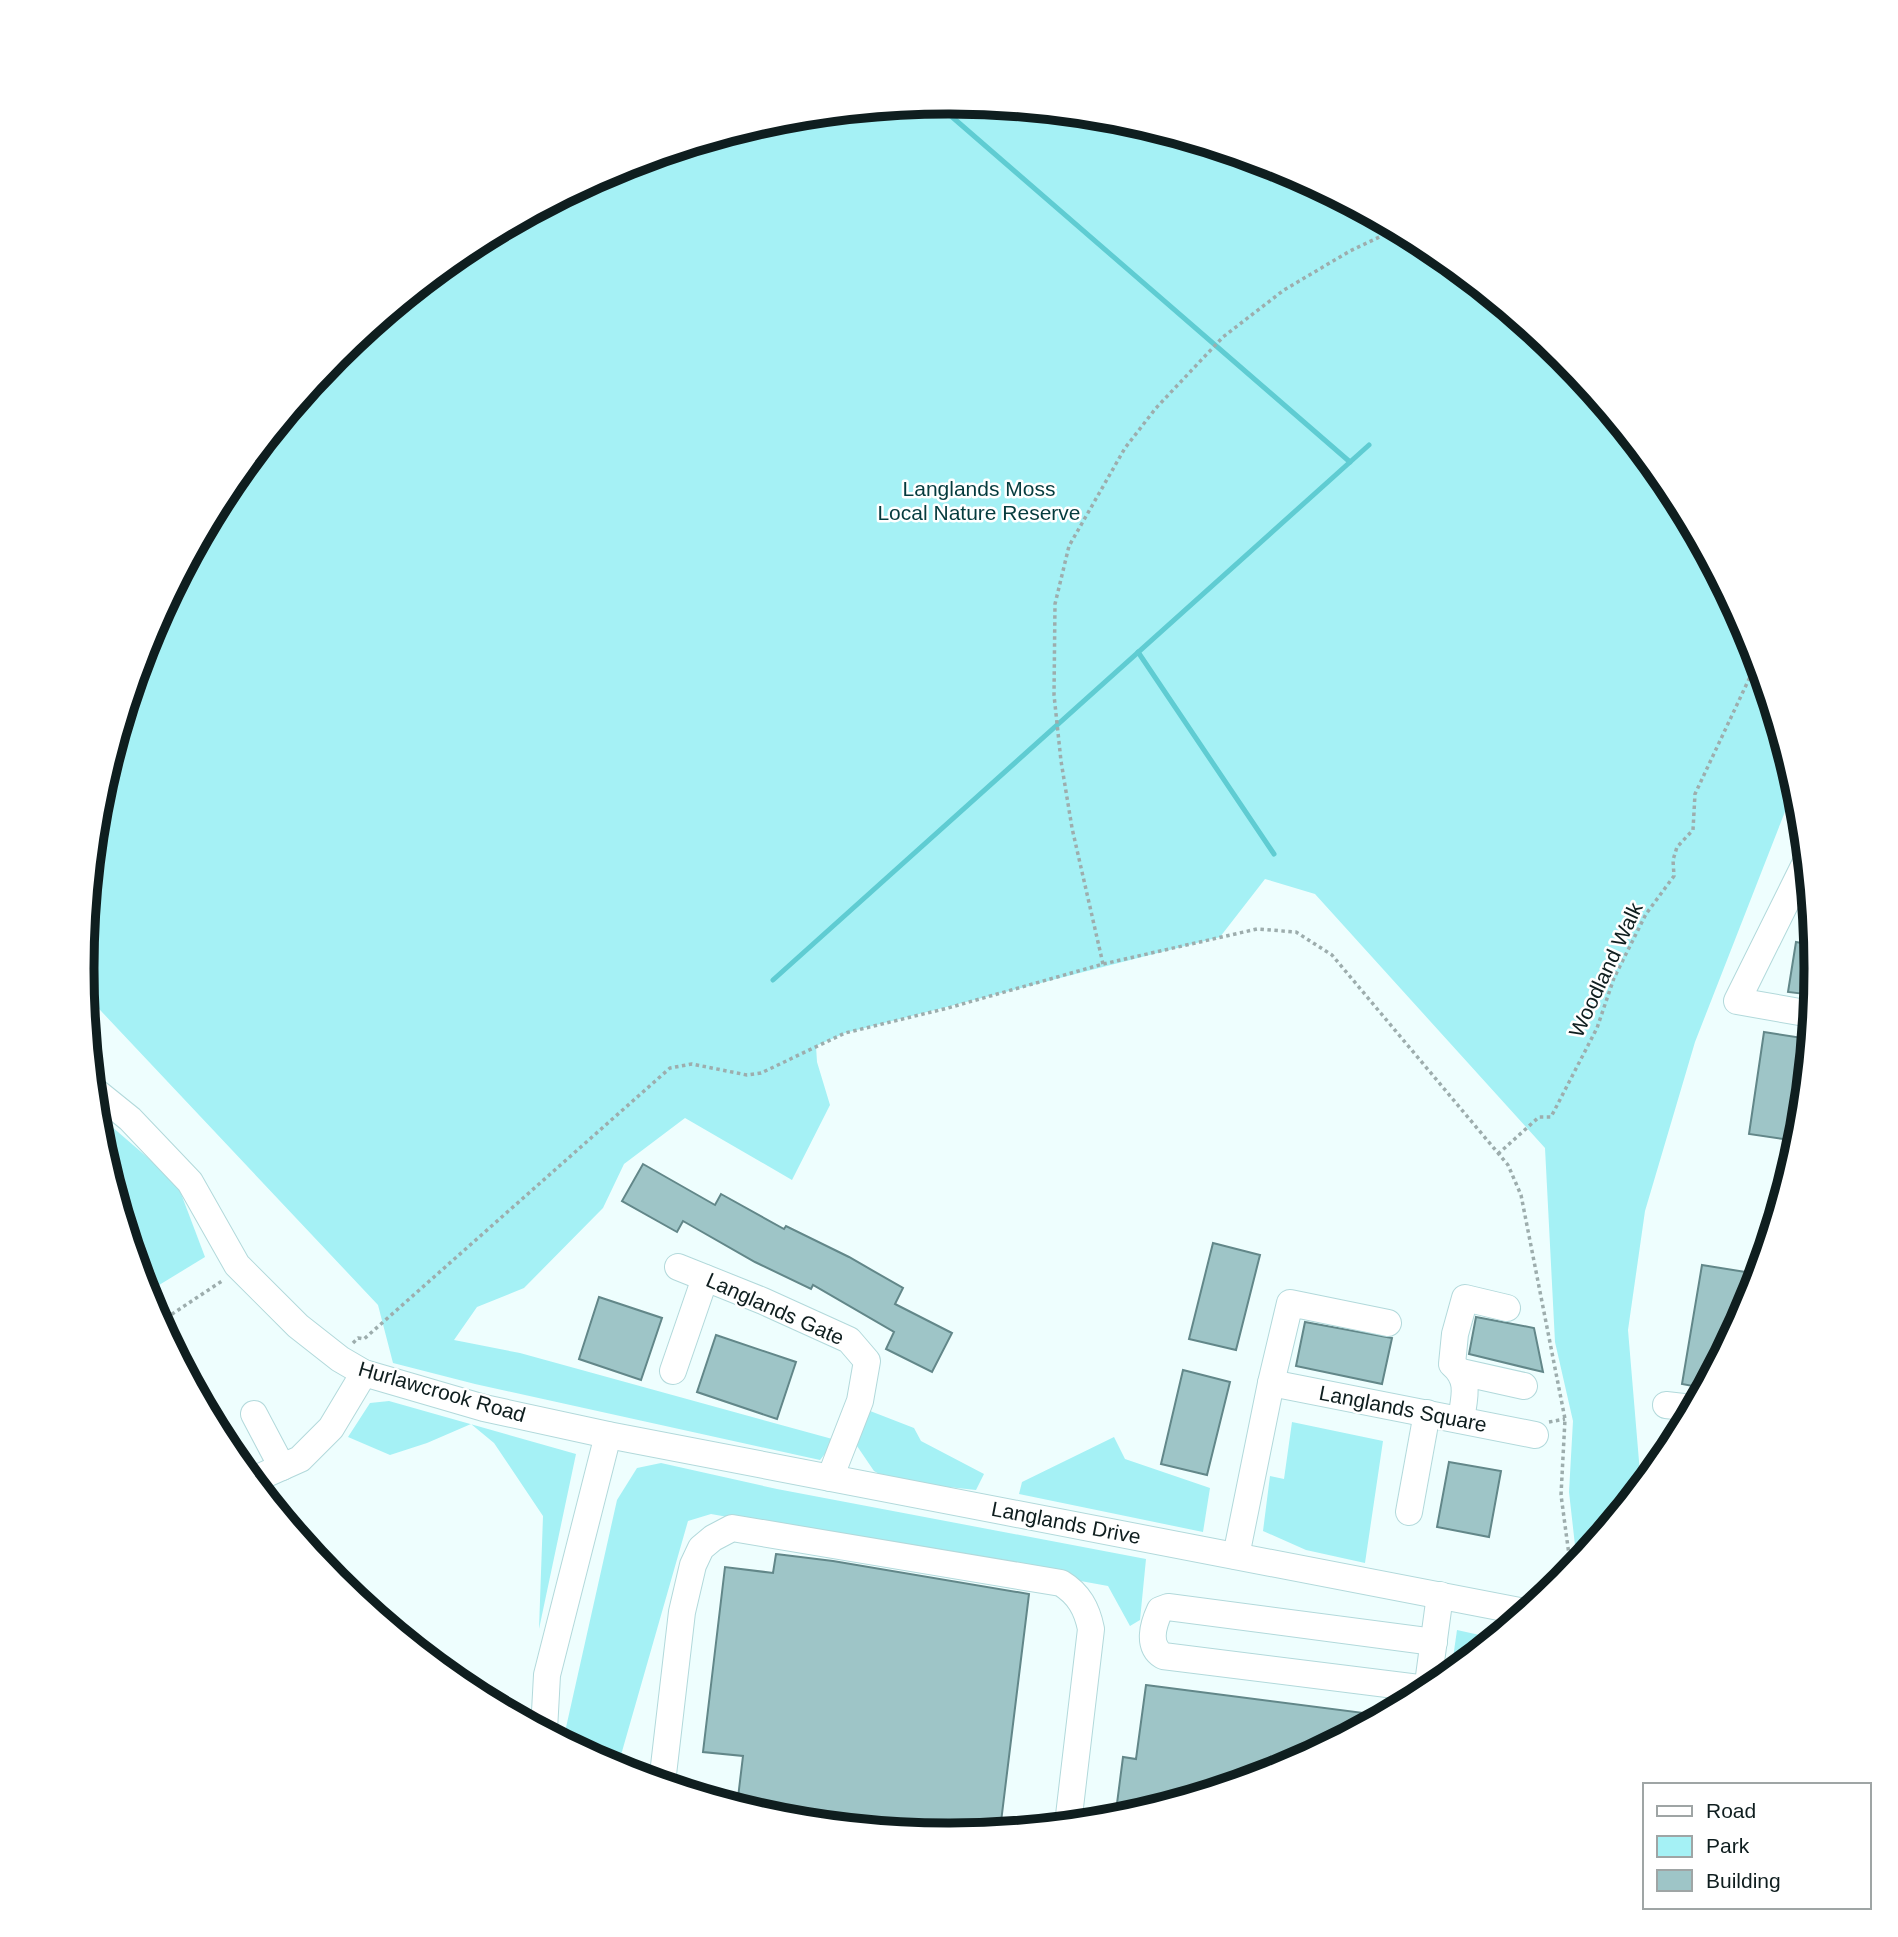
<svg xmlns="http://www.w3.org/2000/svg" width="1898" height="1937" font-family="Arial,sans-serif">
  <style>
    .green { fill: #a5f1f5 }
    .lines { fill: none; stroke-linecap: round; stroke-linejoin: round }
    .stream { stroke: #5fccd2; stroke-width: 5 }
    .building { fill: #9ec5c7; stroke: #628789; stroke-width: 2 }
    .minor-casing { stroke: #b2d9db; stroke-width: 28 }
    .path { stroke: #9dadad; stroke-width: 3.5; stroke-dasharray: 3.5 3.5; stroke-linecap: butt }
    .minor { stroke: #fff; stroke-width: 26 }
    .labels { text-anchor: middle; stroke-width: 5; stroke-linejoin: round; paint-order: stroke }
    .park-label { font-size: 21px; fill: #053b3e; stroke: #fff }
    .street-label { font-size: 21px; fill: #0f1e1f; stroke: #fff }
    .rim { fill: none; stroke: #0f1e1f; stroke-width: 9 }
  </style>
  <rect width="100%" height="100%" fill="#eefefe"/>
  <g class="green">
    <path d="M949 102 1118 118 1281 168 1431 248 1562 356 1670 487 1750 637 1795 786 1695 1042 1645 1211 1628 1330 1641 1485 1577 1563 1569 1492 1573 1421 1555 1342 1545 1148 1315 894 1265 879 1220 937 845 1033 816 1046 817 1062 830 1105 792 1180 685 1118 624 1164 603 1208 524 1288 477 1307 454 1340 520 1353 836 1440 820 1460 475 1384 393 1363 378 1305 85 994 82 968 99 799 148 636 229 487 336 355 468 248 618 168 780 118Z"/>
    <path d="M96 1113 177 1183 205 1257 146 1293 99 1137Z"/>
    <path d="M389 1401 576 1454 539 1629 543 1516 494 1443 471 1424 427 1443 390 1455 348 1437 370 1403Z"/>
    <path d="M865 1409 914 1428 921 1441 984 1474 976 1490 892 1481 874 1471 857 1446Z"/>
    <path d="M1292 1422 1383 1441 1365 1563 1306 1550 1263 1531 1270 1476 1284 1479Z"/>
    <path d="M1114 1437 1125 1459 1210 1488 1203 1532 1019 1494 1022 1482Z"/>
    <path d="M661 1463 777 1489 1146 1559 1140 1620 1130 1626 1108 1586 711 1514 688 1521 617 1769 565 1741V1732L617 1500 637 1468Z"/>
    <path d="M1457 1630 1493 1638 1451 1672Z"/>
  </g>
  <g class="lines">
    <g class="stream">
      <path d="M936 103 1350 462"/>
      <path d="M1138 652 1274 854"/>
      <path d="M773 980 1369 445"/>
    </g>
  </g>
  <g class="building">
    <path d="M1796 942 1813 945 1816 969 1813 995 1788 992Z"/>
    <path d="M1764 1032 1809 1039 1798 1141 1749 1134Z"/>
    <path d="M643 1164 715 1205 721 1194 784 1229 786 1226 849 1257 903 1288 895 1304 952 1333 932 1372 886 1349 894 1332 813 1285 811 1289 755 1262 683 1221 677 1232 622 1201Z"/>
    <path d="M1213 1243 1260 1255 1236 1350 1189 1339Z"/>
    <path d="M1702 1265 1758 1274 1750 1301 1703 1388 1682 1384Z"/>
    <path d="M599 1297 662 1318 641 1380 579 1359Z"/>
    <path d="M1476 1317 1534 1328 1543 1372 1469 1354Z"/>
    <path d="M1305 1322 1392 1338 1382 1384 1296 1366Z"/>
    <path d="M716 1335 796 1362 777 1419 697 1392Z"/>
    <path d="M1183 1370 1230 1382 1207 1475 1161 1464Z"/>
    <path d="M1449 1462 1501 1471 1489 1537 1437 1527Z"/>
    <path d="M776 1554 833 1561 1029 1594 1000 1830 949 1835 780 1819 737 1806 743 1756 703 1752 725 1567 773 1573Z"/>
    <path d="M1146 1685 1364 1713 1362 1726 1280 1769 1115 1819 1123 1757 1136 1759Z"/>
  </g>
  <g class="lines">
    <g class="minor-casing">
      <g id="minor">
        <path d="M1805 864 1737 1001 1811 1014"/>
        <path d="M94 1090 130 1119 190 1182 237 1265 298 1326 340 1359 364 1373 484 1408 608 1435 1525 1612"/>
        <path d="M678 1267 763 1301 849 1340 867 1361 860 1401 830 1478"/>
        <path d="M673 1371 705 1278"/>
        <path d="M1461 1372 1524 1386"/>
        <path d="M1271 1383 1535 1435"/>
        <path d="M1666 1405 1692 1408"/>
        <path d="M254 1414 282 1467"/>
        <path d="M1461 1420C1464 1398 1471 1380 1452 1364L1455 1334 1465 1298 1507 1308"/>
        <path d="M253 1480 300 1459 331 1428 364 1373"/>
        <path d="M1409 1512 1427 1413"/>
        <path d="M1236 1556 1271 1383 1290 1303 1388 1323"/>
        <path d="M1427 1689 1163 1656C1147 1646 1153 1625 1160 1610L1168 1607 1434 1642"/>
        <path d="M1427 1691 1440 1595"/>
        <path d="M544 1730 547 1675 608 1435"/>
        <path d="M662 1783 682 1612 693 1565 701 1548 713 1538 732 1528 1061 1583C1079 1594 1087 1609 1091 1629L1068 1824"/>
      </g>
    </g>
    <g class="path">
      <path d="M1103 964 1072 828 1061 761 1054 695 1055 604 1069 546 1125 448 1156 408 1223 337 1284 290 1350 251 1396 229"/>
      <path d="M1498 1154 1539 1117H1551L1597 1028 1614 978 1646 914 1674 876 1673 860 1677 847 1693 830 1695 794 1757 662"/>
      <path d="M160 1322 222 1281"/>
      <path d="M353 1343 358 1338 364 1339 670 1068 692 1064 747 1075 761 1073 845 1033 948 1008 1103 964 1257 929 1296 932 1332 955 1508 1165 1521 1195 1565 1419 1561 1495 1571 1570"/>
      <path d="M1549 1422 1565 1419"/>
    </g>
    <use href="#minor" class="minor"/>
  </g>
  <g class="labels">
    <g class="park-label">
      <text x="979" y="496">Langlands Moss<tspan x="979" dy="24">Local Nature Reserve</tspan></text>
    </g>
    <g class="street-label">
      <text transform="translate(1606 970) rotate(-65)" y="7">Woodland Walk</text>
      <text transform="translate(775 1309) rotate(24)" y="7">Langlands Gate</text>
      <text transform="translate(442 1392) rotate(16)" y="7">Hurlawcrook Road</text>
      <text transform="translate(1403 1409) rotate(11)" y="7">Langlands Square</text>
      <text transform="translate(1066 1523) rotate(11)" y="7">Langlands Drive</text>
    </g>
  </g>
  <path d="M0 0H1898V1937H0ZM948 114H950A854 854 0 0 1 1804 968V969A854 854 0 0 1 950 1823H948A854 854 0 0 1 94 969V968A854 854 0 0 1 948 114Z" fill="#fff" fill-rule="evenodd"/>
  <path class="rim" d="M948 114H950A854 854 0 0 1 1804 968V969A854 854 0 0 1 950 1823H948A854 854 0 0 1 94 969V968A854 854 0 0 1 948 114Z"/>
  <rect x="1643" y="1783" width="228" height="126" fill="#ffffff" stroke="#9fa5a5" stroke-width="2"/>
  <rect x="1657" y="1806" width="35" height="10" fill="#ffffff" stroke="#9fa5a5" stroke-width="2"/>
  <text x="1706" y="1818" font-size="21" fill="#0f1e1f">Road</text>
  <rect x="1657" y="1836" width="35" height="21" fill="#a5f1f5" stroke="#9fa5a5" stroke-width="2"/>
  <text x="1706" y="1853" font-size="21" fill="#0f1e1f">Park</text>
  <rect x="1657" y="1870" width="35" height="21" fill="#9ec5c7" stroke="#9fa5a5" stroke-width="2"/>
  <text x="1706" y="1888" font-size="21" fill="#0f1e1f">Building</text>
</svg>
